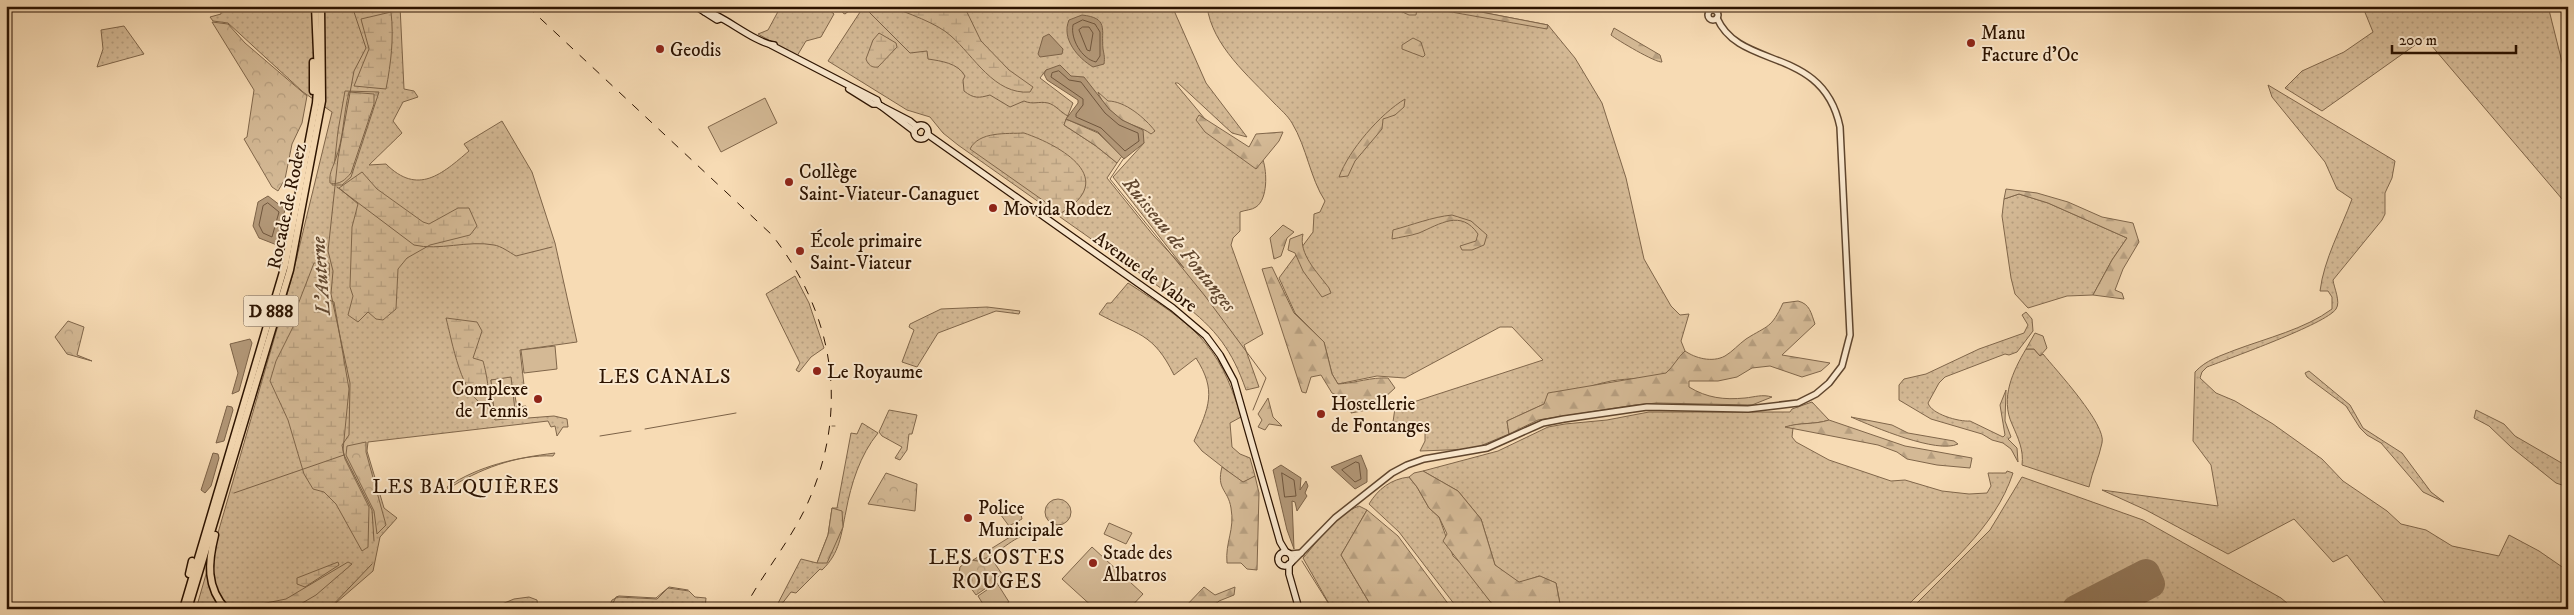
<svg xmlns="http://www.w3.org/2000/svg" width="2574" height="615" font-family="'IM FELL DW Pica',serif">
  <style>
    .grass { fill: url(#grass-dots); stroke: #80664a; fill-rule: evenodd }
    .forest { fill: url(#forest-firs); stroke: #80664a }
    .wetland { fill: url(#wetland-marsh); stroke: #80664a }
    .park { fill: url(#park-crowns); stroke: #80664a }
    .pitch { fill: #d4b995; stroke: #80664a }
    .water { fill: #b29777; stroke: #7c6247 }
    .lines { fill: none; stroke-linecap: round; stroke-linejoin: round }
    .shore { stroke: #6f553c; stroke-width: 1 }
    .stream { stroke: #7c6247; stroke-width: 1 }
    .runway { stroke: #92775a; stroke-width: 28 }
    .tertiary-casing { stroke: #5f452d; stroke-width: 8 }
    .secondary-casing { stroke: #2c1300; stroke-width: 8 }
    .trunk-casing { stroke: #2c1300; stroke-width: 9 }
    .tertiary { stroke: #fae8ce; stroke-width: 5 }
    .secondary { stroke: #fae8ce; stroke-width: 5.5 }
    .trunk { stroke: #f7dbb4; stroke-width: 6 }
    .rail { stroke: #2c1300; stroke-width: 1; stroke-dasharray: 9 9; stroke-linecap: butt }
    .poi-dot { fill: #8f2418; stroke: #fae8ce; stroke-width: 2 }
    .labels { text-anchor: middle; stroke-width: 4; stroke-linejoin: round; paint-order: stroke }
    .shield { fill: #fae8ce; stroke: #6a533e; stroke-width: 1 }
    .shield-label { font-size: 18px; font-weight: bold; fill: #2c1300 }
    .poi-label { font-size: 19px; fill: #2c1300; stroke: #fae8ce; text-anchor: start }
    .street-label { font-size: 19px; fill: #2c1300; stroke: #fae8ce }
    .water-label { font-size: 20px; font-style: italic; fill: #624830; stroke: #fae8ce }
    .neighbourhood-label { font-size: 20px; letter-spacing: 1px; fill: #2c1300; stroke: #fae8ce }
    .quarter-label { font-size: 21px; letter-spacing: 1px; fill: #2c1300; stroke: #fae8ce }
  </style>
  <defs>
    <pattern id="grass-dots" width="8" height="8" patternUnits="userSpaceOnUse" patternTransform="scale(1.25)"><rect width="8" height="8" fill="#d4b995"/><path d="M2 2h.1M6 6h.1" fill="none" stroke="#b69e7f" stroke-width="1.8" stroke-linecap="round"/></pattern>
    <pattern id="forest-firs" width="22" height="20" patternUnits="userSpaceOnUse" patternTransform="scale(1.25)"><rect width="22" height="20" fill="#d4b995"/><path d="M5 1l3.5 6h-7zM16 11l3.5 6h-7z" fill="#b69e7f"/></pattern>
    <pattern id="wetland-marsh" width="20" height="14" patternUnits="userSpaceOnUse" patternTransform="scale(1.25)"><rect width="20" height="14" fill="#d4b995"/><path d="M1 5h8M5 5V1M11 12h8M15 12V8" fill="none" stroke="#b69e7f"/></pattern>
    <pattern id="park-crowns" width="20" height="18" patternUnits="userSpaceOnUse" patternTransform="scale(1.25)"><rect width="20" height="18" fill="#d4b995"/><path d="M2 6a3 3 0 1 1 6 0M12 15a3 3 0 1 1 6 0" fill="none" stroke="#b69e7f"/></pattern>
  </defs>
  <rect width="100%" height="100%" fill="#f7dbb4"/>
  <filter id="stains"><feTurbulence type="fractalNoise" baseFrequency=".004" numOctaves="4"/><feColorMatrix values="0 0 0 0 .2 0 0 0 0 .09 0 0 0 0 .02 0 0 0 .5 -.17"/></filter>
  <radialGradient id="worn" r=".72"><stop offset=".6" stop-color="#630" stop-opacity="0"/><stop offset="1" stop-color="#630" stop-opacity=".3"/></radialGradient>
  <g class="grass">
    <path d="M221 6H400L404 89 414 91 418 97 403 102 393 121 402 133 369 165 386 164C418 196 442 174 469 151L464 144 502 121 532 172 555 243 577 342 520 350 525 394 515 396 517 407 526 406 528 418 554 416 567 419 568 427H563L557 436 555 426 551 427 548 421 368 442 367 451 384 508 397 518 380 537 373 571 329 609H196L292 277 332 112 303 92 228 23 213 21 210 17 221 14ZM511 378 495 420 491 380Z"/>
    <path d="M781 6H825L834 14 821 37 806 41 797 56 758 34 768 30Z"/>
    <path d="M864 6H1172L1206 83 1247 137 1232 133 1178 83H1175L1210 125 1263 160C1267 172 1268 199 1256 207 1252 210 1245 210 1240 212V231L1233 238 1231 245 1263 334 1244 345 1259 387 1246 390C1232 350 1216 329 1182 303L958 145 943 133 930 117 907 110 828 61ZM1046 70 1071 76 1122 120 1137 126 1144 143 1113 177 1184 268 1153 235 1107 178 1117 163 1096 146 1064 125 1073 103 1040 78Z"/>
    <path d="M1207 6H1450L1548 25 1575 58 1602 103 1626 178 1644 259 1671 306 1680 315 1689 314 1681 341 1685 351C1678 358 1675 370 1665 374 1649 379 1628 378 1611 381 1576 388 1540 406 1507 421L1509 434 1473 449 1420 451 1425 441V432L1411 423 1393 422 1395 408 1543 360 1512 327H1500L1405 378 1377 376 1338 384 1332 374 1324 342 1295 313 1279 278 1313 232 1314 214 1320 212 1325 201C1310 178 1307 148 1292 123 1288 116 1280 109 1274 103 1249 76 1212 46 1207 6Z"/>
    <path d="M2378 6H2548L2568 86V206L2425 38 2322 111 2285 88 2302 71 2344 52 2373 32 2364 10Z"/>
    <path d="M124 26 144 54 97 67 103 49 101 30Z"/>
    <path d="M2268 85 2395 161 2392 178 2385 193V214L2382 220 2333 280C2334 288 2341 302 2336 309 2326 324 2230 358 2207 367L2202 372 2200 378 2216 393 2235 401 2273 424 2322 459 2343 481 2387 511 2401 524 2426 530 2452 546 2499 556 2509 535 2539 551 2568 571V609H2390L2347 555 2333 562 2294 519 2228 554 2146 510 2102 490 2218 506 2211 465 2193 441 2195 372C2206 360 2220 356 2235 350 2267 338 2305 329 2332 309V297L2328 291H2320C2324 259 2341 229 2352 199L2337 189 2325 162 2272 97Z"/>
    <path d="M2019 194 2048 203 2127 238 2112 260 2093 295 2067 296 2028 308 2015 294 2011 278 2002 216 2004 199Z"/>
    <path d="M795 276 809 303 824 348 811 357 799 372 796 370 800 363 766 294Z"/>
    <path d="M1128 283C1191 324 1219 341 1241 417L1230 423 1232 447 1240 454 1250 458 1255 476 1243 483 1202 451 1194 441C1209 407 1217 391 1196 358L1174 375C1153 332 1137 335 1099 314L1107 303H1111Z"/>
    <path d="M987 307 1020 311 1019 314 996 311 938 333 917 367 902 362 914 330 909 327 910 324 941 309Z"/>
    <path d="M2026 312 2032 319 2033 331 2017 352 2009 355 2005 354 1945 377 1939 383 1928 403C1931 414 1959 422 1970 421L2003 437 2005 435 2000 405 2006 390 2005 421 2011 437 2008 439 2017 448 2018 462 2011 449 2003 443 1992 440 1982 434 1931 419 1899 400V385L1904 379 1926 374 1979 349 2024 333 2028 325 2022 315Z"/>
    <path d="M2026 349H2034L2040 356 2043 354C2056 370 2107 425 2102 443 2099 458 2092 472 2089 487L2022 465C2024 450 2018 438 2012 424 2000 398 2013 371 2026 349Z"/>
    <path d="M2309 371 2350 405 2363 428 2402 453 2431 492 2444 502 2423 492 2381 443 2367 435 2360 428 2346 406 2307 377 2305 373Z"/>
    <path d="M1812 402 1829 420C1814 425 1801 422 1787 427L1793 428 1792 437 1796 442 1829 460 1891 481 1905 480 1942 491 1969 494 1987 493 1991 486 1988 473H2006L2007 471 2013 473C1995 529 1944 568 1904 609H1561L1556 583 1539 576 1519 583 1495 565 1481 519 1458 491 1423 471 1498 451 1548 427 1565 424 1607 420 1649 412H1790L1792 409Z"/>
    <path d="M889 410 917 415 912 434H909L907 450 900 460 895 458 902 447 882 436 879 432Z"/>
    <path d="M2476 410 2504 424 2515 436 2565 465 2568 468V487L2556 483 2511 447 2489 426 2474 418Z"/>
    <path d="M862 423 878 433C860 455 851 484 846 511 841 535 840 553 822 570L820 569 796 593 791 592 778 609H775L801 559 817 563 828 535 832 508H837L851 433 857 434Z"/>
    <path d="M555 453 553 456C518 454 477 470 448 489L447 487C480 465 516 458 555 453Z"/>
    <path d="M1409 477 1417 487 1429 508 1439 517 1453 556 1465 567 1496 609H1458L1399 532 1369 504C1378 489 1391 479 1409 477Z"/>
    <path d="M2022 477 2143 520 2281 598 2294 609H1911L1990 530Z"/>
    <circle cx="1058" cy="512" r="13"/>
    <path d="M1359 506 1367 510 1341 555 1373 609H1332L1303 558C1319 540 1335 515 1359 506Z"/>
    <path d="M668 588 689 591 695 597 706 598 705 609H608L612 600 618 597 657 599Z"/>
    <path d="M529 597 537 600 538 609H490L514 599Z"/>
  </g>
  <g class="forest">
    <path d="M1389 6H1450L1548 25 1547 29 1423 7 1417 9 1416 15H1409Z"/>
    <path d="M1614 28 1660 55 1662 62C1656 63 1617 40 1611 35Z"/>
    <path d="M1413 38 1421 42 1425 55 1423 57 1402 49V45Z"/>
    <path d="M345 91 379 92 351 177 342 185H332L338 131Z"/>
    <path d="M1098 92 1108 101C1125 101 1145 118 1155 131L1151 134C1142 127 1132 126 1122 120 1113 114 1101 102 1098 92Z"/>
    <path d="M1405 99 1404 107 1395 115 1383 119 1382 129 1355 161 1348 176 1339 177C1349 150 1380 114 1405 99Z"/>
    <path d="M1199 115 1249 147 1256 134 1283 132 1279 141 1256 169 1205 132 1196 120Z"/>
    <path d="M1066 119 1098 133 1122 156 1117 163 1096 146 1064 125Z"/>
    <path d="M2006 189 2037 193 2068 202 2102 217 2133 223 2139 242 2123 269 2115 290 2122 293 2124 299 2093 295 2112 260 2127 238 2048 203 2019 194 2004 199Z"/>
    <path d="M1452 215 1471 221 1487 235 1484 245 1472 250H1462L1460 246 1476 241 1478 234C1461 209 1440 224 1419 233 1410 236 1400 237 1392 239L1393 230C1412 225 1432 217 1452 215Z"/>
    <path d="M1283 225 1294 232 1287 238 1281 256 1274 259 1270 238Z"/>
    <path d="M1303 234C1298 254 1318 273 1329 288L1331 293 1322 297 1303 271 1295 253 1288 250 1290 239Z"/>
    <path d="M1272 267 1294 313 1324 342 1332 374 1338 384C1356 383 1371 377 1388 378L1395 388 1372 409 1351 413 1353 403 1332 393 1321 375 1311 377 1306 393 1302 392 1262 269Z"/>
    <path d="M1798 301C1810 304 1811 313 1815 324L1782 355 1830 363 1821 371 1802 377 1770 366 1752 368 1737 377 1718 381H1689V387C1707 398 1724 400 1745 398 1755 397 1762 394 1772 397L1752 405 1657 403 1635 405 1538 420 1509 434 1507 421 1544 404 1548 393 1666 373C1674 366 1677 358 1685 351 1695 358 1712 363 1725 356 1732 352 1739 344 1746 339 1768 325 1771 329 1783 303Z"/>
    <path d="M2035 333 2043 336 2047 348 2040 356 2034 349H2026Z"/>
    <path d="M1268 398 1273 417 1282 426 1269 424 1265 430 1258 427 1262 420 1258 414Z"/>
    <path d="M1851 417 1892 425 1908 433 1954 441 1958 444C1937 454 1874 427 1851 417Z"/>
    <path d="M1829 420 1905 446 1972 458 1970 468 1937 465 1907 459 1897 452 1878 445 1785 427C1800 422 1814 425 1829 420Z"/>
    <path d="M1222 467 1243 482 1255 476 1259 493 1257 570 1247 569 1241 563H1227C1225 542 1235 530 1231 508 1228 489 1216 490 1222 467Z"/>
    <path d="M1423 471 1458 491 1481 519 1495 565 1519 582 1540 576 1556 583 1561 609H1496L1443 541 1447 534 1439 517 1429 508 1417 487 1409 477 1414 473Z"/>
    <path d="M832 508 842 511 843 527 827 563H817L828 535Z"/>
    <path d="M1367 510 1398 536 1452 609H1373L1341 555Z"/>
    <path d="M348 562 352 564 316 595 292 609 241 608 286 599Z"/>
    <path d="M1204 587 1215 595 1235 587 1234 595 1219 601 1210 609H1183Z"/>
  </g>
  <g class="wetland">
    <path d="M889 6H964L981 41 1009 70 1033 87 1030 92C994 95 974 56 951 36 937 23 907 13 889 6Z"/>
    <path d="M391 12C394 38 391 63 386 89L354 86 369 49 361 19Z"/>
    <path d="M879 33 896 43 897 47 878 67C872 68 868 65 866 59L873 40Z"/>
    <path d="M349 92 374 94V104L351 173C345 180 340 185 330 183 329 174 332 169 335 161 344 138 343 115 349 92Z"/>
    <path d="M1024 133C1062 146 1119 179 1061 213L970 149C979 131 1007 134 1024 133Z"/>
    <path d="M362 172 377 189 423 222 429 224 458 208H469L477 226 470 235 430 245 407 258 398 269 396 309 383 320 376 319 368 312 358 322 348 315 353 296 350 287 352 227 358 204 339 188Z"/>
    <path d="M314 263H329C331 276 325 287 329 300L334 302 349 389 343 450 345 459 369 507 368 547 362 551 336 504 324 492 313 489 304 474 288 420 270 381 276 361 296 321 297 307Z"/>
    <path d="M446 318 477 322 482 331 473 358 483 361C486 371 491 396 487 406 461 399 452 340 446 318Z"/>
    <path d="M338 562 339 565 305 587 297 584V578Z"/>
  </g>
  <g class="park">
    <path d="M212 22 228 24 245 43 307 96 302 123 292 144 285 179 278 191 272 187 244 139 247 137 254 90Z"/>
    <path d="M68 321 84 327 77 355 92 361 67 354 55 337Z"/>
    <path d="M366 442V452L386 525 377 534 374 511 346 455 347 446Z"/>
    <path d="M886 473 917 484 915 511 868 504Z"/>
    <path d="M989 555 1002 574 994 579 995 582 976 595 959 572 960 567 969 560 978 561Z"/>
  </g>
  <g class="pitch">
    <path d="M765 98 777 123 721 152 708 127Z"/>
    <path d="M555 346 557 369 524 373 521 350Z"/>
    <path d="M511 377 516 418 495 420 491 380Z"/>
    <path d="M998 505 1020 510 1022 519 1009 526 995 507Z"/>
    <path d="M1109 523 1132 533 1126 544 1104 534Z"/>
    <path d="M1018 532 1020 537C1006 543 988 563 973 560Z"/>
    <path d="M1092 547 1143 594 1129 609H1095L1062 579Z"/>
    <path d="M997 583 1009 602 999 609H986L978 596Z"/>
  </g>
  <g class="water">
    <path d="M1082 15C1109 18 1101 29 1103 49 1104 55 1105 57 1104 64L1093 67C1078 58 1061 39 1069 20Z"/>
    <path d="M1049 34 1063 49 1062 54 1040 57 1038 54 1043 37Z"/>
    <path d="M1060 65 1071 76 1084 77 1109 109 1122 120 1143 130 1144 143 1124 159 1098 132 1066 119 1078 103V100L1047 80 1044 74 1046 70Z"/>
    <path d="M268 196 285 209 277 245 259 238 253 226 258 202Z"/>
    <path d="M250 339 252 343 239 391 232 394 238 373 230 344Z"/>
    <path d="M227 406 232 407 233 410 224 441 216 443Z"/>
    <path d="M213 453 218 454 219 458 211 486 205 493 201 490Z"/>
    <path d="M1361 455 1367 470V482L1355 489 1331 467Z"/>
    <path d="M1281 465 1301 478 1300 490 1306 481 1308 486 1305 493 1307 496 1297 511 1295 502 1292 501 1294 549 1287 530 1273 470Z"/>
  </g>
  <g class="lines">
    <g class="shore">
      <path d="M1083 20 1095 24 1100 32V56L1096 62C1082 59 1070 39 1073 25Z"/>
      <path d="M1083 27H1089L1093 33 1090 51 1087 50 1079 30Z"/>
      <path d="M1059 71 1069 80 1081 82 1105 113 1119 125 1138 133 1139 141 1125 151 1101 128 1076 117V114L1083 105V99L1051 77 1052 73Z"/>
      <path d="M268 203 279 212 272 237 263 233 259 225 263 206Z"/>
      <path d="M1356 462 1359 463 1361 479 1355 482 1342 470Z"/>
      <path d="M1282 473 1294 480 1296 496 1285 497Z"/>
    </g>
    <g class="stream">
      <path d="M352 6 366 48 354 71 338 158 328 251 333 271 331 294 350 383 349 435 342 445 344 455 372 510 374 541"/>
      <path d="M840 6 843 13 845 14 855 6"/>
      <path d="M863 6 910 53 927 51 928 59C941 61 958 63 965 76L963 80 964 91C974 99 979 98 990 95L1010 107 1024 101C1033 105 1039 101 1048 103 1056 105 1061 113 1068 116"/>
      <path d="M1124 158 1110 179 1205 296 1266 378 1253 410"/>
      <path d="M337 187 414 245C439 251 468 240 494 245 501 246 509 252 516 256L552 247"/>
      <path d="M832 426H835"/>
      <path d="M645 429 736 413"/>
      <path d="M600 436 631 431"/>
      <path d="M234 493 344 455"/>
      <path d="M1302 561 1332 609"/>
      <path d="M329 609 372 564"/>
      <path d="M610 609 616 597 619 596 656 598 669 587 688 590"/>
    </g>
    <path class="runway" d="M2076 609 2146 573 2151 584 2104 609"/>
    <g class="tertiary-casing">
      <g id="tertiary">
        <circle cx="1713" cy="15" r="5"/>
        <path d="M1716 11 1723 6"/>
        <path d="M1290 554 1301 553"/>
        <path d="M1291 563 1335 518 1392 473 1407 465 1424 459 1487 448 1543 423 1564 419 1647 407 1748 409 1798 403 1816 394 1829 383 1842 366 1850 335 1840 127C1823 45 1740 71 1717 18"/>
      </g>
    </g>
    <g class="secondary-casing">
      <g id="secondary">
        <path d="M695 6 717 20 720 19"/>
        <path d="M705 12C718 11 754 43 774 45"/>
        <path d="M771 45 877 100 879 105 910 121 917 127"/>
        <path d="M849 89 873 104H878"/>
        <path d="M881 106 914 131"/>
        <circle cx="921" cy="132" r="7"/>
        <path d="M927 134 1173 308 1206 336 1220 355 1234 381 1280 542 1286 552"/>
        <circle cx="1285" cy="559" r="7"/>
        <path d="M1289 564V574L1299 609"/>
      </g>
    </g>
    <g class="trunk-casing">
      <g id="trunk">
        <path d="M313 91V62"/>
        <path d="M215 535C208 563 206 587 226 609"/>
        <path d="M189 574 192 561"/>
        <path d="M183 609 285 265 316 103 318 77 315 6"/>
        <path d="M188 609 290 270 322 101 321 6"/>
      </g>
    </g>
    <use href="#tertiary" class="tertiary"/>
    <use href="#secondary" class="secondary"/>
    <use href="#trunk" class="trunk"/>
    <path class="rail" d="M527 6 772 235C837 318 850 416 804 511 787 545 762 575 744 609"/>
  </g>
  <g class="poi-dot">
    <circle cx="1971" cy="43" r="5"/>
    <circle cx="660" cy="49" r="5"/>
    <circle cx="789" cy="182" r="5"/>
    <circle cx="993" cy="208" r="5"/>
    <circle cx="800" cy="251" r="5"/>
    <circle cx="817" cy="371" r="5"/>
    <circle cx="538" cy="399" r="5"/>
    <circle cx="1321" cy="414" r="5"/>
    <circle cx="968" cy="518" r="5"/>
    <circle cx="1093" cy="563" r="5"/>
  </g>
  <g class="labels">
    <rect class="shield" x="243.5" y="295.5" width="55" height="31" rx="4"/>
    <g class="shield-label">
      <text x="271" y="317">D 888</text>
    </g>
    <g class="poi-label">
      <text x="1981" y="39">Manu<tspan x="1981" dy="22">Facture d'Oc</tspan></text>
      <text x="670" y="56">Geodis</text>
      <text x="799" y="178">Collège<tspan x="799" dy="22">Saint-Viateur-Canaguet</tspan></text>
      <text x="1003" y="215">Movida Rodez</text>
      <text x="810" y="247">École primaire<tspan x="810" dy="22">Saint-Viateur</tspan></text>
      <text x="827" y="378">Le Royaume</text>
      <text x="528" y="395" text-anchor="end">Complexe<tspan x="528" dy="22">de Tennis</tspan></text>
      <text x="1331" y="410">Hostellerie<tspan x="1331" dy="22">de Fontanges</tspan></text>
      <text x="978" y="514">Police<tspan x="978" dy="22">Municipale</tspan></text>
      <text x="1103" y="559">Stade des<tspan x="1103" dy="22">Albatros</tspan></text>
    </g>
    <g class="street-label">
      <text transform="translate(286 206) rotate(-78)" y="7">Rocade de Rodez</text>
      <text transform="translate(1146 271) rotate(36)" y="7">Avenue de Vabre</text>
    </g>
    <g class="water-label">
      <text transform="translate(1180 244) rotate(51)" y="7">Ruisseau de Fontanges</text>
      <text transform="translate(320 276) rotate(-94)" y="7">L'Auterne</text>
    </g>
    <g class="neighbourhood-label">
      <text x="665" y="383">LES CANALS</text>
      <text x="466" y="493">LES BALQUIÈRES</text>
    </g>
    <g class="quarter-label">
      <text x="997" y="564">LES COSTES<tspan x="997" dy="24">ROUGES</tspan></text>
    </g>
  </g>
  <rect width="2574" height="615" fill="none" stroke="#f7dbb4" stroke-width="25"/>
  <rect x="8" y="8" width="2559" height="600" fill="none" stroke="#2c1300" stroke-width="2.5"/>
  <rect x="12" y="12" width="2549" height="590" fill="none" stroke="#2c1300"/>
  <path d="M2392 45v8h124v-8" fill="none" stroke="#2c1300" stroke-width="2.5"/>
  <text x="2399" y="45" font-size="15" fill="#2c1300" stroke="#fae8ce" stroke-width="4" paint-order="stroke">200 m</text>
  <rect width="100%" height="100%" filter="url(#stains)"/>
  <rect width="100%" height="100%" fill="url(#worn)"/>
</svg>
